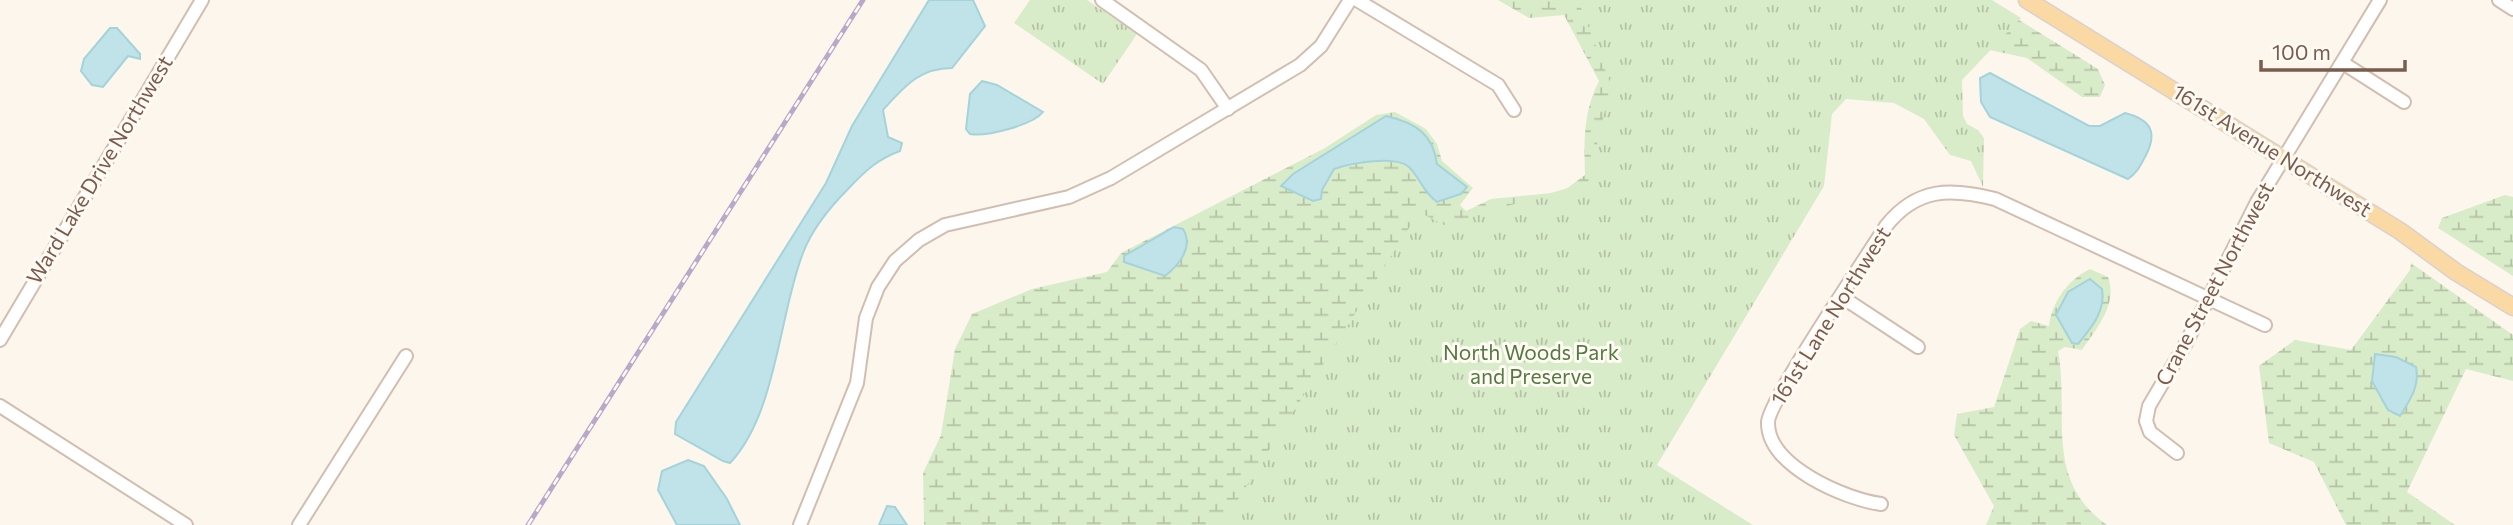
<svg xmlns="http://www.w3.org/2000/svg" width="2513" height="525" font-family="Commissioner,sans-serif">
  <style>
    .wetland { fill: url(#wetland-marsh) }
    .park { fill: url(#park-tufts) }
    .water { fill: #bfe3e8; stroke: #a5d3da; stroke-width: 2 }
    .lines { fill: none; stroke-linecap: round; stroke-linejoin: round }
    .minor-casing { stroke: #d1beb0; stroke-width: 16 }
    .major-casing { stroke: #dad1cd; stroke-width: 19 }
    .minor { stroke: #fff; stroke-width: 12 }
    .major { stroke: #fbd9a5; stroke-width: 16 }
    .rail-casing { stroke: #b9a8c9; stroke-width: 5 }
    .rail { stroke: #fffaf3; stroke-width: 2.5; stroke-dasharray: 8; stroke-linecap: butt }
    .labels { text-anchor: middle; stroke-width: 6; stroke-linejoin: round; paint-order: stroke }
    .street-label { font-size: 21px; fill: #7a5c4d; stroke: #fffaf3 }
    .park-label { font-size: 21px; fill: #537a41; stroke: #fffaf3 }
  </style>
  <defs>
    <pattern id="wetland-marsh" width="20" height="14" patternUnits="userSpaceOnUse" patternTransform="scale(1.75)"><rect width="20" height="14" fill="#d8ecc9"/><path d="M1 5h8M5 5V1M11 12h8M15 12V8" fill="none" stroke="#b4c2a5"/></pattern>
    <pattern id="park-tufts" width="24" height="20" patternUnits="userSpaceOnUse" patternTransform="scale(1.75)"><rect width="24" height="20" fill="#d8ecc9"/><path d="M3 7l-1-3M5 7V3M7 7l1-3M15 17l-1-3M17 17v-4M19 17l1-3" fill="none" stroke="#b4c2a5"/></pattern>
  </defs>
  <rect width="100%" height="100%" fill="#fdf6ec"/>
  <g class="wetland">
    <path d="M1498 0H1987L2098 69 2105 85 2100 97H2082L2027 58 1924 36 1811 64 1431 525H924L923 473 941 435 955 349 972 314 1032 289 1107 272 1121 253 1325 148 1376 115 1395 112 1426 129 1437 144 1442 161 1473 188 1460 205 1466 211 1491 199 1562 192 1585 175C1584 141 1583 112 1599 81L1564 15 1529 18Z"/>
    <path d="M2505 195 2513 197V276L2438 228 2442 218Z"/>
    <path d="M2411 263 2513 335V381L2466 369 2407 492 2455 525H2346L2314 462 2269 443 2259 366 2295 340 2351 350 2410 270Z"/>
    <path d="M2090 269 2108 277C2118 304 2097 328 2082 350L2065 347 2058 351C2070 416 2043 479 2107 525H1986L1994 506 1954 435 1957 414 1994 407 2020 329 2031 321 2049 326C2052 301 2068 280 2090 269Z"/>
  </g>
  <g class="park">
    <path d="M1030 0H1087L1137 34 1103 84 1014 23Z"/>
    <path d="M1578 0H1992L2021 18 1962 80 1963 116 1967 124 1978 130 1984 138 1983 187 1971 161 1950 155 1924 119 1894 103 1846 99 1832 114 1824 186 1657 465 1753 525H1222L1419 212 1444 225 1588 182 1611 85Z"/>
  </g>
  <g class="water">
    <path d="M929 0H973L985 26 952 68C919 68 904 87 883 110L888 137 902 143 900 151C878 159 866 170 849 188 832 205 812 229 803 253 779 314 777 413 730 463L723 461 675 434 676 422 826 183 852 126Z"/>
    <path d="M110 28H117L140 54V59L128 56 103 87 92 85 81 71 84 59Z"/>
    <path d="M1990 73 2089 126H2100L2125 113C2152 120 2158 133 2145 157 2140 166 2137 173 2128 179L1990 117 1981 102 1980 78Z"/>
    <path d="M982 81 997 85 1043 112C1033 125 986 137 970 134L966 129 970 94Z"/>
    <path d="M1386 116C1416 123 1433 134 1437 164L1467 187 1461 194 1437 202C1423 192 1420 178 1409 167 1396 155 1351 163 1334 169L1322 190 1321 199 1313 201 1281 186 1293 174Z"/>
    <path d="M1174 227 1183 229C1194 247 1179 265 1165 276L1124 262V256Z"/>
    <path d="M2090 279 2102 289C2106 311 2091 328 2078 344L2072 343 2056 315 2068 292Z"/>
    <path d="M2375 354 2396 357 2416 367C2420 386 2410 400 2400 416L2388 410 2372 381Z"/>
    <path d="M688 460 704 466 727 499 740 525H677L658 490 662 471Z"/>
    <path d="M887 506 895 507 907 525H879Z"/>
  </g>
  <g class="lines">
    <g class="minor-casing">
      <g id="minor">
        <path d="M1102 0 1201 70 1228 109"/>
        <path d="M1357 0 1498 85 1514 110"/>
        <path d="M2499 0 2513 9"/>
        <path d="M2343 63 2404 102"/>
        <path d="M1842 297 1918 347"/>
        <path d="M0 340 202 0"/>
        <path d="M0 406 186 525"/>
        <path d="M2177 453 2150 432 2146 421 2149 406 2185 345 2257 202 2380 0"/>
        <path d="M1881 504C1845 499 1767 466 1768 422 1769 400 1868 255 1886 226 1917 187 1951 188 1995 199L2265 325"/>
        <path d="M299 525 406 356"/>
        <path d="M800 525 857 383 866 318 878 287 895 261 919 240 945 225 1069 197 1111 178 1300 65 1321 46 1350 0"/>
      </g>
    </g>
    <g class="major-casing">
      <path id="major" d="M2027 0 2400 231 2456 272 2513 307"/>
    </g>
    <use href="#minor" class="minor"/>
    <use href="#major" class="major"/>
    <g class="rail-casing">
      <path id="rail" d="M528 525 863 0"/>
    </g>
    <use href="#rail" class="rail"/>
  </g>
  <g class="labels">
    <g class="street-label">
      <text transform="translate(2272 151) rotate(32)" y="7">161st Avenue Northwest</text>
      <text transform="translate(100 170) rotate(-59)" y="7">Ward Lake Drive Northwest</text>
      <text transform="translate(2215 284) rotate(-62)" y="7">Crane Street Northwest</text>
      <text transform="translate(1831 316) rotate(-58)" y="7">161st Lane Northwest</text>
    </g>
    <g class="park-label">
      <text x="1531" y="360">North Woods Park<tspan x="1531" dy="24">and Preserve</tspan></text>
    </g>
  </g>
  <path d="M2261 60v10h144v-10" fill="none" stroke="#7a5c4d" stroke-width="3.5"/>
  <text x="2272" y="60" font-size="21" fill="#7a5c4d" stroke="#fffaf3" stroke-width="5" paint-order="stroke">100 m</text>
</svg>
